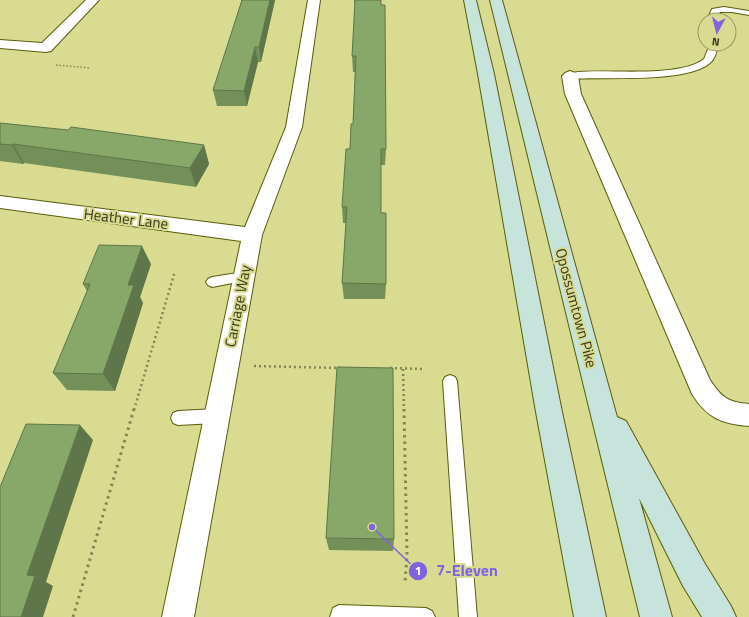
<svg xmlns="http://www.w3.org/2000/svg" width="749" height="617" font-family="'Titillium Web',sans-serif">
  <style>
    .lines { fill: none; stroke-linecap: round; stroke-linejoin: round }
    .service-casing { stroke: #5a5c0a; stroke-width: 2 }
    .minor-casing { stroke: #5a5c0a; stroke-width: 2 }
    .secondary-casing { stroke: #5a5c0a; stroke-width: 2 }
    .path-far2 { stroke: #858753; stroke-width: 1.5; stroke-dasharray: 1.5 2; stroke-linecap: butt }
    .path-far1 { stroke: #858753; stroke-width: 2.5; stroke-dasharray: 2 3; stroke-linecap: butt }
    .path { stroke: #858753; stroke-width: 3; stroke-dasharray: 2.5 4; stroke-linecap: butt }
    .service { fill: #fff; fill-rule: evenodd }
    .minor { fill: #fff; fill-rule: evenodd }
    .secondary { fill: #c6e4db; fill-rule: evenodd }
    .wall { fill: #749059 }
    .shaded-wall { fill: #5e7649 }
    .building { fill: #87a868; stroke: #5e7649 }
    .labels { text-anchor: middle; stroke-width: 4; stroke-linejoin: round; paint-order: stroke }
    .street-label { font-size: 15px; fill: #37381a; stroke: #d8db90 }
    .leader { fill: none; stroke: #8063de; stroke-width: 1.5 }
    .callout-dot { fill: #8063de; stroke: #d8db90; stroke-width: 1.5 }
    .mark-label { font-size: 12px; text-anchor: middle; font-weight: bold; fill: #fff }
    .callout-label { font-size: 16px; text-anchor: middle; font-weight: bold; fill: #8063de; stroke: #d8db90; stroke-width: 4; stroke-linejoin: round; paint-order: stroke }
  </style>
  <rect width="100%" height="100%" fill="#d8db90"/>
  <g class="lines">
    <g class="service-casing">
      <g id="service">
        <path d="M724 7 749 11V15L732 12H720L717 16 718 20H710L709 16 712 9Z"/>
        <path d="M710 44H718C717 51 715 59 710 63 686 84 602 76 570 79L566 76C578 64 674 82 704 59Z"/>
        <path d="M244 272 248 274 250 277 248 280 212 287 208 285 206 282 208 279 212 277Z"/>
        <path d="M450 375 455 377 457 381 477 617H459L443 381 445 377Z"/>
        <path d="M216 409 221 411 223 416 221 421 216 423 178 425 173 423 171 418 173 413 178 411Z"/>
        <path d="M339 605 426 608 432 611 435 617H330L333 608Z"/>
      </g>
    </g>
    <g class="minor-casing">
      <g id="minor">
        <path d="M86 0H99L51 51 46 52 0 48V40L42 43Z"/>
        <path d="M308 0H320L302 127 262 235 194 617H162L241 241 0 208V196L245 227 286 127Z"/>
        <path d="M570 71 575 73 578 76 581 94 710 380C722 398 728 402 749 404V426C722 424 707 418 692 394L565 94 562 76 565 73Z"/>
      </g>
    </g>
    <g class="secondary-casing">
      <g id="secondary">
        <path d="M464 0H476L494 74 562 412 606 617H574L536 412 478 74Z"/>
        <path d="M490 0H502L617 417 626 421 705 564 731 606 736 617H702L683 586 639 498 672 617H640Z"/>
      </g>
    </g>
    <path class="path-far2" d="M56 65 91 68"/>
    <g class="path-far1">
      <path d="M254 366 341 368"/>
      <path d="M390 368 423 369"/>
      <path d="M403 369 404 410"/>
      <path d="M134 410 175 271"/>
    </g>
    <g class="path">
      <path d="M404 409 407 555 405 583"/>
      <path d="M73 617 134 409"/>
    </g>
    <use href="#service" class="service"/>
    <use href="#minor" class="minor"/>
    <use href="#secondary" class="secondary"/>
  </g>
  <g class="wall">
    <path d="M242 0H275L261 62H258L247 106H217L213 90Z"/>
    <path d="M354 0H381L386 149 385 165H381V213L386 284 385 299H344L342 283 346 223H343L342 207 353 124 355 72H353L352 56 355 6Z"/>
    <path d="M0 123 204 145 209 164 196 187 24 163 23 164 0 161Z"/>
    <path d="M151 264 140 297 143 303 115 391 67 390 53 373 87 291 83 284Z"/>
    <path d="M326 538 394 539 393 551 329 550Z"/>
  </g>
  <g class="shaded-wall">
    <path d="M270 0H275L261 62 259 47Z"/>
    <path d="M255 47 258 62 247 106 244 91Z"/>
    <path d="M13 144 24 163 23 164 12 145Z"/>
    <path d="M204 145 209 164 196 187 190 168Z"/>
    <path d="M142 246 151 264 140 297 143 303 115 391 103 374 128 285Z"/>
    <path d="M80 425 93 440 46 582 53 586 43 617H21L27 575Z"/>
  </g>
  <g class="building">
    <path d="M242 0H270L259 47H255L244 91 213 90Z"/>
    <path d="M355 0H381V5H385L386 149H381V213H386V284L342 283 347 207H342L346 149H350L351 124H353L356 56H352Z"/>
    <path d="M0 123 68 130 71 127 204 145 190 168 13 144 12 145 0 144Z"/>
    <path d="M99 245 142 246 128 285H134L103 374 53 373 90 284H83Z"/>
    <path d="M337 367 393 368 394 539 326 538Z"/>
    <path d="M26 424 80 425 27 575 35 576 21 617H0V487Z"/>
  </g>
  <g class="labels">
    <g class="street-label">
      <text transform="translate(126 219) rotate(7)" y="5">Heather Lane</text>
      <text transform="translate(238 306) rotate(-79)" y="5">Carriage Way</text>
      <text transform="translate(576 308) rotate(75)" y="5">Opossumtown Pike</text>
    </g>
  </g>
  <path class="leader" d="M372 527L418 571"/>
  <g class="callout-dot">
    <circle cx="372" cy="527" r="4"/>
    <circle cx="418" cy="571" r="10"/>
  </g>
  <g class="mark-label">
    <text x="418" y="575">1</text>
  </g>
  <g class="callout-label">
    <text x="467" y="576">7-Eleven</text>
  </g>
  <g transform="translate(717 32) rotate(187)"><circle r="19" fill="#d8db90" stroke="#989a61"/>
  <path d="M0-3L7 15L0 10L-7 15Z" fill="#8063de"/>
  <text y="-6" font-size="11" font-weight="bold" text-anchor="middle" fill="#37381a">N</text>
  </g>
</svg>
